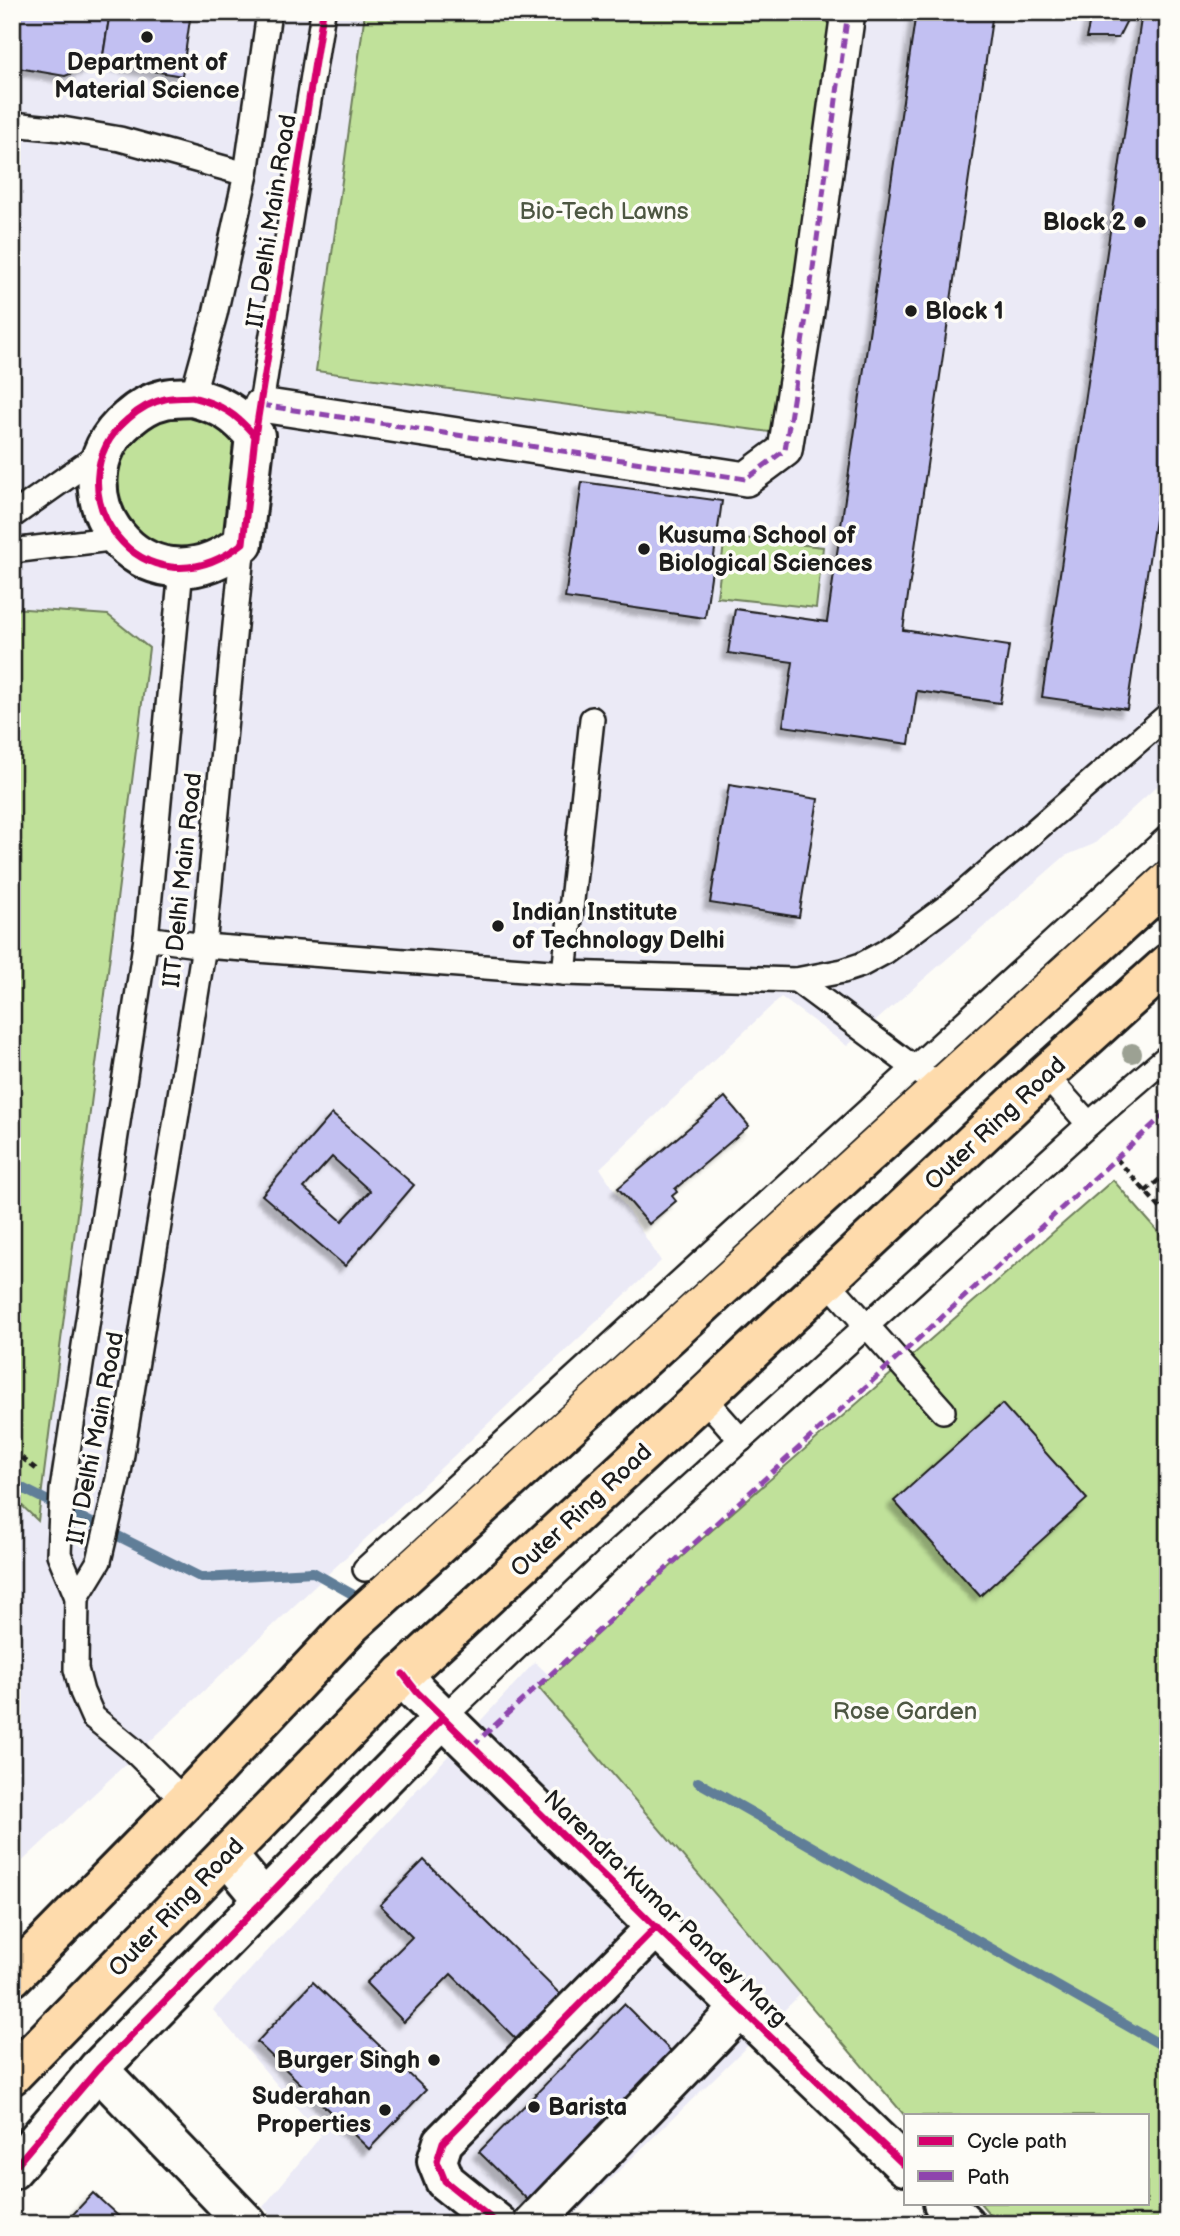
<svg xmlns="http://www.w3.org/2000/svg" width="1180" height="2236" font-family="'Balsamiq Sans',sans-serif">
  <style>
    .built { fill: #ebeaf6 }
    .green { fill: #c0e19a; stroke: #6e7e5b; stroke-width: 2 }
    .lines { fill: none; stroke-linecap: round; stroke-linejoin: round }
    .stream { stroke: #617e98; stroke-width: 10 }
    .building { fill: #c2c0f2; stroke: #1c1c1c; stroke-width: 2; fill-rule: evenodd; filter: url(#shadow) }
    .service-casing { stroke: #1c1c1c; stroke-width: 28 }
    .pedestrian-casing { stroke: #1c1c1c; stroke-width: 38 }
    .minor-casing { stroke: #1c1c1c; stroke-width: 44 }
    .primary-casing { stroke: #1c1c1c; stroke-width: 44 }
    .path { stroke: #1c1c1c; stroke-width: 4.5; stroke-dasharray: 7 5; stroke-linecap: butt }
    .service { stroke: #fdfcf7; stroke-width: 23 }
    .pedestrian { stroke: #fdfcf7; stroke-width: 33 }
    .minor { stroke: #fdfcf7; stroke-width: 38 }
    .primary { stroke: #fedbac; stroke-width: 38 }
    .quiet { stroke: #8e44ad; stroke-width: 5; stroke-dasharray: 10 5; stroke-linecap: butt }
    .cycleway-casing { stroke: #fdfcf7; stroke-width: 11 }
    .cycleway { stroke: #d6006c; stroke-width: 7 }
    .tree { fill: #9ca193 }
    .poi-dot { fill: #1c1c1c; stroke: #fdfcf7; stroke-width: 2.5 }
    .labels { text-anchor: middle; stroke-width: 7; stroke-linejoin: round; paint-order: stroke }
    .poi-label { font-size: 24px; font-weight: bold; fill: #1c1c1c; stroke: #fdfcf7; text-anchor: start }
    .park-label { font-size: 24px; fill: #4d5742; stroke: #fdfcf7 }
    .street-label { font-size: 24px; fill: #1c1c1c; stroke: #fdfcf7 }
  </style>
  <defs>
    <filter id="shadow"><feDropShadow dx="-6" dy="6" stdDeviation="2" flood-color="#0004"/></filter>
  </defs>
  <rect width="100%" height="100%" fill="#fdfcf7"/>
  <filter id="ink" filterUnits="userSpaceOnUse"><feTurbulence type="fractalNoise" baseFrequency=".0143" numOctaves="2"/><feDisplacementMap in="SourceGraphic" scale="14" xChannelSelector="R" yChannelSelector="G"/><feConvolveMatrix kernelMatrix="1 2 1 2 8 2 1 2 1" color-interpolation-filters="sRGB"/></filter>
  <g filter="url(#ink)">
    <g class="built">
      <path d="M12 12H1168V776L1094 844 1065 856 847 1046 781 997 600 1168 661 1261 12 1871Z"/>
      <path d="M535 1662 841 1955 564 2224H281L263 2207 321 2136 213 2010Z"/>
    </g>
    <g class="green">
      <path d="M365 12H835L777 433 316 371Z"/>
      <path d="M201 411 243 440 230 533C215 542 199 552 180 550 136 545 106 504 117 460 119 449 142 428 150 418Z"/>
      <path d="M725 536 823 547 816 608 717 597Z"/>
      <path d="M12 608 108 615 149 648 38 1521 12 1496Z"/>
      <path d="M1113 1180 1168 1243V2224H998L980 2203H1147V2115L905 2116 539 1688 655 1580Z"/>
    </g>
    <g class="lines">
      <g class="stream">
        <path d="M12 1483 202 1578 313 1572 352 1594"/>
        <path d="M698 1782 1168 2049"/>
      </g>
    </g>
    <g class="building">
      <path d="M12 12H110L102 62 65 76 12 67Z"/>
      <path d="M110 12H191L182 76 102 62Z"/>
      <path d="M916 12H993L903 630 1009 646 1000 703 917 691 909 744 783 726 793 662 728 653 735 609 827 622Z"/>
      <path d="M1092 12H1131L1118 38H1086Z"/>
      <path d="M1142 12H1168V431L1127 709 1042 697Z"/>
      <path d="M582 482 722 501 705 618 565 598Z"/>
      <path d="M729 785 818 799 799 917 710 903Z"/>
      <path d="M725 1097 749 1126 675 1189 677 1192 672 1196 676 1201 649 1224 618 1188Z"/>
      <path d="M332 1114 414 1185 345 1266 262 1195ZM332 1157 370 1191 342 1221 304 1188Z"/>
      <path d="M1002 1404 1087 1499 980 1596 894 1501Z"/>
      <path d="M424 1860 569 2003 525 2048 451 1974 404 2022 366 1983 412 1937 380 1905Z"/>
      <path d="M313 1982 426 2090 369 2149 257 2042Z"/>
      <path d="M624 2004 680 2060 535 2207 479 2152Z"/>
      <path d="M93 2193 127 2224H64Z"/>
    </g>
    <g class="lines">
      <g class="service-casing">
        <g id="service">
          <path d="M12 124 62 129 120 139 246 174"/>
          <path d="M192 397 215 314 246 174 269 12"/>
          <path d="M259 417 323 12"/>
          <path d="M12 516 104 451"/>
          <path d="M12 551 118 538"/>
          <path d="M181 569 146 938 62 1490 59 1554 77 1597 76 1669 82 1692 93 1717 131 1748 185 1801"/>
          <path d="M146 938 204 946 564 973 796 980 843 971 861 965 885 952 953 902 1168 715"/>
          <path d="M564 973 592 719"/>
          <path d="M796 980 925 1076"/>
          <path d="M1045 1075 1089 1124"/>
          <path d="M827 1281 943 1411"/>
          <path d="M703 1397 741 1440"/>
          <path d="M365 1569 1168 837"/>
          <path d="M77 1597 99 1561 118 1479 204 946 243 543"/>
          <path d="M443 1718 606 1562 1089 1124 1168 1056"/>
        </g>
      </g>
      <g class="pedestrian-casing">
        <path id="pedestrian" d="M261 405 746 479 785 450 807 312 848 12"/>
      </g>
      <g class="minor-casing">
        <g id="minor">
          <path d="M192 397C222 405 235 413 255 436L243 543C142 623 47 487 128 419 138 410 151 402 165 399 174 397 184 398 192 397Z"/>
          <path d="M403 1674 417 1692 656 1927 905 2166"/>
          <path d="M227 1855 264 1900"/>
          <path d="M98 2069 247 2224"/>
          <path d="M12 2170 98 2069 443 1718"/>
          <path d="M943 2203 965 2224"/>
          <path d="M498 2224 445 2181 437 2161 443 2142 656 1927"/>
          <path d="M533 2224 741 2008"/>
        </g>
      </g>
      <g class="primary-casing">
        <g id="primary">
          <path d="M12 1977 185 1801 352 1624 1168 881"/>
          <path d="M12 2075 403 1674 703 1397 1045 1075 1168 964"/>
        </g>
      </g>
      <g class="path">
        <path d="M1116 1158 1168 1217"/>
        <path d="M1145 1192 1168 1172"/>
        <path d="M12 1450 36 1469"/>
      </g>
      <use href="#service" class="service"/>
      <use href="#pedestrian" class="pedestrian"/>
      <use href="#minor" class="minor"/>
      <use href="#primary" class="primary"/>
      <g class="quiet">
        <path d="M261 405 746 479 785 450 807 312 848 12"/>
        <path d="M472 1746 1168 1111"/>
      </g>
      <g class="cycleway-casing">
        <g id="cycleway">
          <path d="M192 397C222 405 235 413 255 436L243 543C142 623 47 487 128 419 138 410 151 402 165 399 174 397 184 398 192 397Z"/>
          <path d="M255 436 323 12"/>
          <path d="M403 1674 417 1692 656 1927 905 2166"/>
          <path d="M12 2170 98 2069 443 1718"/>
          <path d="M498 2224 445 2181 437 2161 443 2142 656 1927"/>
        </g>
      </g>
      <use href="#cycleway" class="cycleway"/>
    </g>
    <circle class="tree" cx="1132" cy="1053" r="10"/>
  </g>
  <g class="poi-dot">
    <circle cx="147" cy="37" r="7"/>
    <circle cx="1140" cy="222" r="7"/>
    <circle cx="911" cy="311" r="7"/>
    <circle cx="644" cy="549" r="7"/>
    <circle cx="498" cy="926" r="7"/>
    <circle cx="434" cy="2060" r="7"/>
    <circle cx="534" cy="2107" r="7"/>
    <circle cx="385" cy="2110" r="7"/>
  </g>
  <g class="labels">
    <g class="poi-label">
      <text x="147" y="70" text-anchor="middle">Department of<tspan x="147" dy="28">Material Science</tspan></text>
      <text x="1126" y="230" text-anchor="end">Block 2</text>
      <text x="925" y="319">Block 1</text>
      <text x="658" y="543">Kusuma School of<tspan x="658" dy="28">Biological Sciences</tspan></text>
      <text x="512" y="920">Indian Institute<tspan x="512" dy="28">of Technology Delhi</tspan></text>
      <text x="420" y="2068" text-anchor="end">Burger Singh</text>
      <text x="371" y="2104" text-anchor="end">Suderahan<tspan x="371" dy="28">Properties</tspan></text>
      <text x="548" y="2115">Barista</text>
    </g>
    <g class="park-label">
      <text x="604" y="219">Bio-Tech Lawns</text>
      <text x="905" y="1719">Rose Garden</text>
    </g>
    <g class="street-label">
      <text transform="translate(271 221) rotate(-81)" y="8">IIT Delhi Main Road</text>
      <text transform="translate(182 880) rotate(-84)" y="8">IIT Delhi Main Road</text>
      <text transform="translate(995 1123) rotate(-43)" y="8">Outer Ring Road</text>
      <text transform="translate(95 1438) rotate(-79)" y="8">IIT Delhi Main Road</text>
      <text transform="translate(581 1510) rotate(-43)" y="8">Outer Ring Road</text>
      <text transform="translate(176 1907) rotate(-46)" y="8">Outer Ring Road</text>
      <text transform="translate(666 1908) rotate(44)" y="8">Narendra Kumar Pandey Marg</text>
    </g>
  </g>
  <rect width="1180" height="2236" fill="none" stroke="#fdfcf7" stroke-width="42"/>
  <rect x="21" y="21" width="1138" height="2194" fill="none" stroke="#1c1c1c" stroke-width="2.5" filter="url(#ink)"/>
  <rect x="904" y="2114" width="245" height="91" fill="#fdfcf7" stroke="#a3a29f" stroke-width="2"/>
  <rect x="918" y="2136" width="35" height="10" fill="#d6006c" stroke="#a3a29f" stroke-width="2"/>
  <text x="967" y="2148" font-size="21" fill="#1c1c1c">Cycle path</text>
  <rect x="918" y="2171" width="35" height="10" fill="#8e44ad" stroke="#a3a29f" stroke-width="2"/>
  <text x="967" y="2184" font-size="21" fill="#1c1c1c">Path</text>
</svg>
